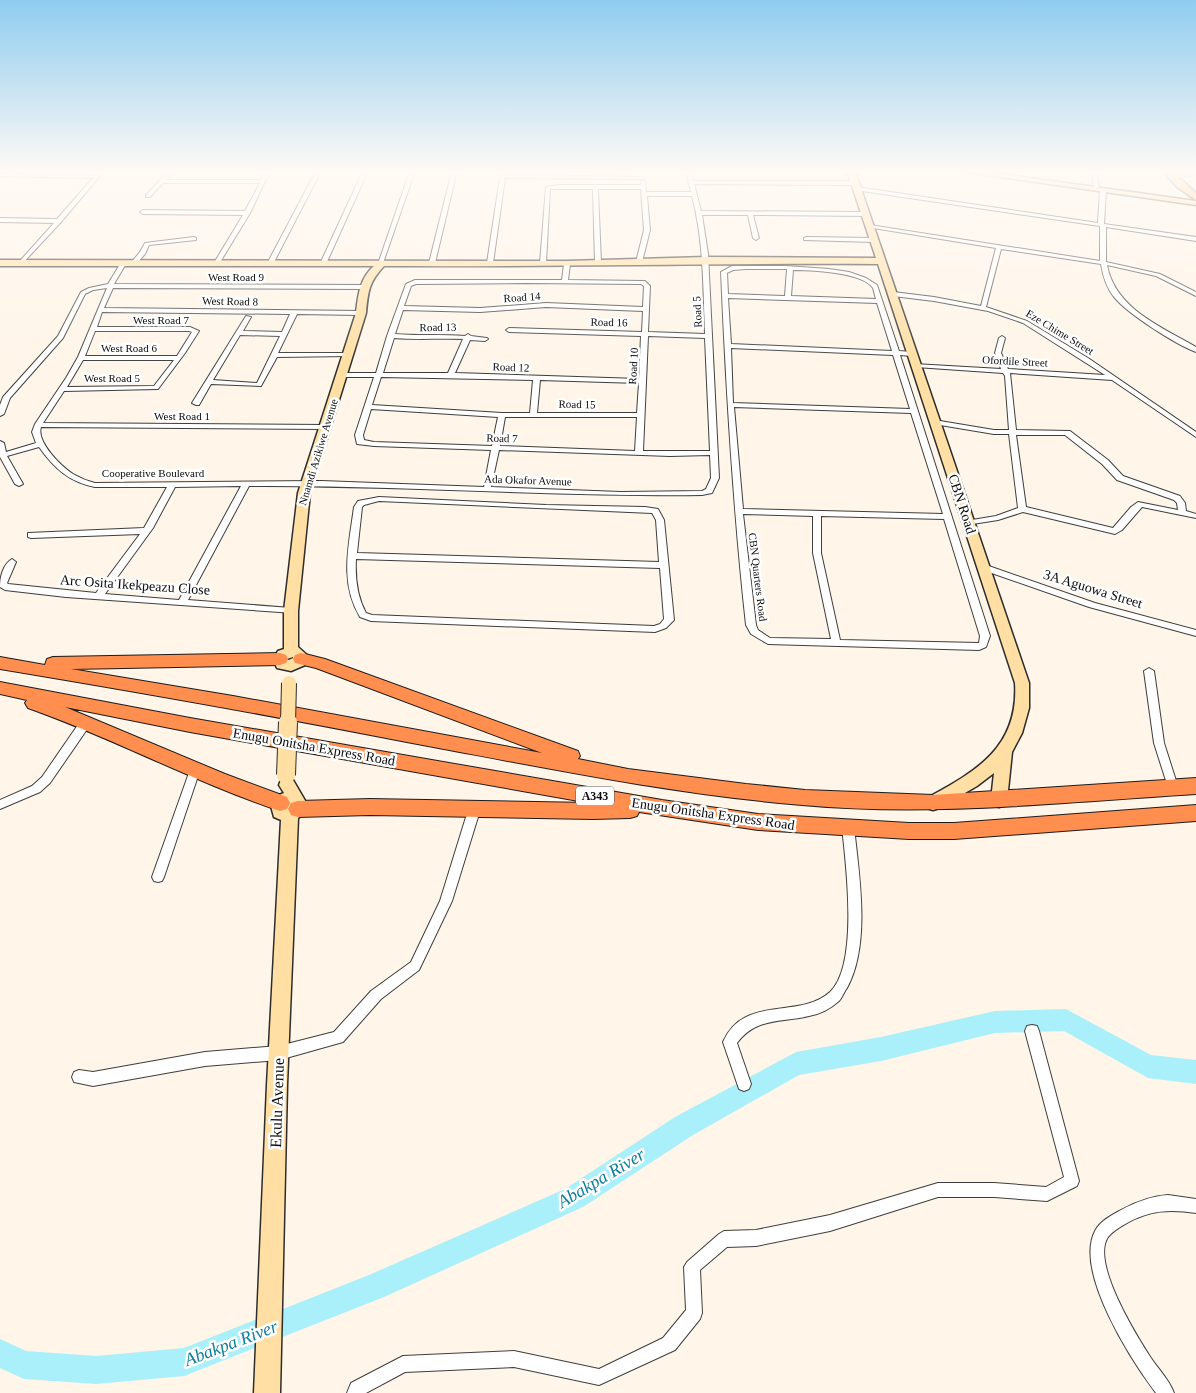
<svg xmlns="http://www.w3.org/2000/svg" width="1196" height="1393" font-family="'Times New Roman',serif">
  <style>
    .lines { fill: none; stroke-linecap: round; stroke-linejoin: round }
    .river { fill: #a9f0fb; fill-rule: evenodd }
    .minor-casing { stroke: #3e3e3e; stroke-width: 2 }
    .secondary-casing { stroke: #2d2d2d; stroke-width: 3 }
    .primary-casing { stroke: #1c1c1c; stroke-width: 3 }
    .trunk-casing { stroke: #1c1c1c; stroke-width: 2 }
    .minor { fill: #fff; fill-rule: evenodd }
    .secondary { fill: #ffdfa3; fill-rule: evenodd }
    .primary { fill: #ffae58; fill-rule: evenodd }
    .trunk { fill: #ff8e4f; fill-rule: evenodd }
    .secondary-bridge-far1-casing { stroke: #2d2d2d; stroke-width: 16; stroke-linecap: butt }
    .secondary-bridge-casing { stroke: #2d2d2d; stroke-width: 20; stroke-linecap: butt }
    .secondary-bridge-far1 { stroke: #ffdfa3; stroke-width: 14 }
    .secondary-bridge { stroke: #ffdfa3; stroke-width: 18 }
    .labels { text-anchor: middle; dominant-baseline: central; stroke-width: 5; stroke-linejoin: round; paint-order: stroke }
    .far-street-label { font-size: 11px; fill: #0b0b0b; stroke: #fff }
    .shield { fill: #fff; stroke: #545454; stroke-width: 1 }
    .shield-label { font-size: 12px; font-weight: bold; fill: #0b0b0b }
    .street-label { font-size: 14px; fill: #0b0b0b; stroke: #fff }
    .near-street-label { font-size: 16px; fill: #0b0b0b; stroke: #fff }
    .near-water-label { font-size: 18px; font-style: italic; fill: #0c809d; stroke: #fff }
  </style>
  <rect width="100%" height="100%" fill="#fff5e8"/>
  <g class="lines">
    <path class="river" d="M1066,1009L1151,1055L1196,1060V1084L1148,1078L1064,1031L995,1033L881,1061L799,1075L693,1135L583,1207L384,1297L184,1376L96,1384L24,1379L0,1368V1339L26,1351L96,1356L184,1348L369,1275L565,1189L675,1117L796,1052L881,1037L995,1011Z"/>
    <defs>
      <path id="minor" d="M169,171H174L166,180H261L265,171H270L250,213L219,264L214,263L243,215L143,214L140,212L143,210L245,211L260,183H163L150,197H146V195Z
        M316,171H321L273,264L268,265L267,264Z
        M363,171H368L326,264L321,265L320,264Z
        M410,171H415L383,263L378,264Z
        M452,171H457L435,263L432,265L429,263Z
        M501,171H505V175L642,177L644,178L642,179L505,178L493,263L490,265L487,263Z
        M686,171H691L693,181H855L858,183L855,185L694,184L701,211L866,212L869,214L866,216L753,215L759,238L756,240L753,238L748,215H702L708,254L719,478L712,493L702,495C551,497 400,485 249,486L188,600L291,608L294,609L296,611L294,613L66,597L5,590L0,587C0,577 3,564 12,559L16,562L7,583L8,584L96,593L140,534L31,538L28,537V533L144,528L167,487H95C69,482 54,468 39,447L7,456L23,484L19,486L15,484L0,457V441L4,443L6,452L36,443L32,432L35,424L66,378L78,357L107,288L93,290L85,294L63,338L10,398L4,414L0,416V405L3,397L58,336L81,292L89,288L108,284L122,261L127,262L114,284L364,285L367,287L364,289L113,288L104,308L361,311L364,313L361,315L297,314L278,353H347L349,354V356L277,357L261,386L211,384L199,405H196L192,403L246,316L251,317L243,331L282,332L290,314L102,312L97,327H190L199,331L185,353L158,389L64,391L43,423L326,425L330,427L326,429L41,427C36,442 61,466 73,474C80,478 87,481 95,483L321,481L484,487L491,450L374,446L357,444L355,435L374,377H341L338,375L341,373H376L387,336L406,284L415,280H562L564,264L567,262L570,264L568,280L645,281L650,286L648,332L705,334C703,287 704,241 692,196H647L650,230L642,262L639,264L636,262L644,230L641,189H598L601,263L598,265L595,263L593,189H550L546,263L543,265L540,263L546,187L558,185H641V181L643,180L645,181L646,192H691ZM525,283L641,284L644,286L643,307L546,303L480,308L404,306L411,286L416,284ZM546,307L643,311L642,332L509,328L506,330L509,332L641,336L639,379L455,373L470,340L485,341L488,339L487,338L471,336L468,334L465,336C442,334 419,336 395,334L403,310L480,312ZM95,331H189L192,332L177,356H85ZM240,335L280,336L257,383L213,380ZM648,336L705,338L710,451H643ZM394,338C417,340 440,338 463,339L448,373H383ZM83,360H174L154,386L67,387ZM381,377L533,380L530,413H502L372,405ZM540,380L639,383L637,413H537ZM371,409L498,417L492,446L374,442L364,440L363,435ZM505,417H637L635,451L500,446ZM499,450L670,456L710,455L711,478L706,489L702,491L621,492L491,487ZM241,486L179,600L105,594L153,528L175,487Z
        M1092,171H1097L1099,191L1094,190Z
        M1196,173V175L1171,178L1169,177Z
        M0,174L97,176L99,177L61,222L21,265L19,264V262L54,223L0,222V218L57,219L93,178L0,176Z
        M857,187L1098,223L1100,190L1103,188L1106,190L1104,224L1196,237V241L1106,227V262L1160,274L1196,292V296L1156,276L1107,265C1115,309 1162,327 1196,347V352C1175,344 1128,314 1114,297C1106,287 1103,276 1101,264L1001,249L986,307L1027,321L1088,358L1196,432V437L1112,380L1010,373L1016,430L1070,431L1108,460L1123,476L1180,496L1185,503L1186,511L1196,514V518L1142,507L1122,530L1115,534L1023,512L998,520L966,525V521L996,516L1018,508L1009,434H994L934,424L930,422L934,420L994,430H1009L1005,376L1003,373L916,367L913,365L914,364L1001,369L995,353L999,338L1002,336L1005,338L1001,353L1008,369L1105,375L1023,323L988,311L934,301L893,296L890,294L893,292L934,297L981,306L996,248L867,227L870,225L1100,261V226L855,190ZM1016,435H1065L1102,464L1117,480L1174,500L1177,503L1178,510L1138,502L1131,507L1113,528L1026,507Z
        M194,237L196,238V240L149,245L145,254L136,264L131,263L140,252L145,243Z
        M806,237L874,238L877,240L874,242L804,240V238Z
        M786,266L829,269L849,272L866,278L877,285L899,351L912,352L915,354L912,356L900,355L990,636L986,647L979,650L768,644L751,634L746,625C733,507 726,390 721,272L732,266ZM746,269H787L785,296L728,294L727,273L733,270ZM793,270C810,270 863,272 873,288C874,291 875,296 876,299L791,296ZM728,298L877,303L892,351L731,344ZM731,348L893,355L910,409L733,403ZM734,407L911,413L943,514L743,509ZM743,514L813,516V553L831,639L770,638L758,630L756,625ZM821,516L944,519L980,636L979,643L840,640L821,553Z
        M379,497L546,505L645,507L658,509L664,520L674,620L666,628L655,632L371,621L360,617C339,582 349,545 354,507L358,501ZM379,501L652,513L656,520L659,562L357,553L362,507L364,505ZM356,559L660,568L664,619L660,624L654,626L372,615L366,613C357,596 355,578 356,559Z
        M983,564L1095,603L1196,630V636L1089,607L980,569L979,567L980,565Z
        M1149,668L1154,671L1164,743L1178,787L1177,790L1173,791L1169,790L1168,787L1154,743L1144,671Z
        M86,718L90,719L91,722L90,725L50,783L40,792L0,809V800L32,786L42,777L82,719Z
        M195,766L199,767L200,770L164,877L162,881L158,882L154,881L152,877L190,770L191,767Z
        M472,812L476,814L478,817L452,901L419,970L381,999L343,1042L279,1060L205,1066L93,1086L74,1082L72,1077L74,1072L79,1070L93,1072L205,1052L279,1046L334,1032L371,991L411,962L440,901L466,817L468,814Z
        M848,822L852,824L854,827C859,875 871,944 847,988C844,992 842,998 839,1001C830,1009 820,1014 809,1016C780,1023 757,1017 737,1043L751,1084L749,1089L744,1091L739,1089L723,1042C744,994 799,1020 830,992C859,965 846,864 842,827L844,824Z
        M1032,1025L1037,1026L1039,1031L1079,1181L1077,1186L1047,1201L994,1197H938L830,1231L756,1246L727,1247L700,1270L702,1313L700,1319L675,1350L599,1385L514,1367L405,1372L366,1393H347L351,1383L403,1356L514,1351L599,1369L663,1338L686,1310L684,1267L687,1262L719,1234L724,1231L756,1230L830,1215L938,1183H994L1046,1187L1064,1177L1025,1031L1027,1026Z
        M1168,1195L1196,1199V1213C1170,1209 1150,1210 1127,1223C1120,1227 1113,1231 1108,1237C1091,1262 1135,1333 1149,1355C1157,1368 1169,1379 1174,1393H1156C1131,1360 1074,1271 1095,1231C1100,1221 1112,1215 1121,1210C1136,1202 1151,1196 1168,1195Z"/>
      <path id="secondary" d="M847,171H855L1029,683V708L1022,733L1012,752L1007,800L1005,805L999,807L993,805L991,800L994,773L977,786L939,808L933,810L927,808L925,803L927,798C977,771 1019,747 1015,683L878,264C713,263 549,267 384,266C369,282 368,291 366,313L310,493L298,611V647L308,656L305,665L291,671L277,668L273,659L278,651L284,649V611L298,493L356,313C358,295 360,278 374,266H0V260L567,261L706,257L876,258ZM293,658L289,660L287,659L293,657Z
        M958,171H980L1196,201V205Z
        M287,779L293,780L307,804L304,814L298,818L287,1085L280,1393H254L267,1085L281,820L274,817L271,806L277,796L284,793L279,785L281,780Z"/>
      <path id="primary" d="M1163,171H1172L1196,193V200L1177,187Z"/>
      <path id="trunk" d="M280,653L286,655L288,659L286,663L280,665L71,669L233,696L542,753L316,668L295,663L293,659L295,655L301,653L325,659L578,751L580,756L578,759L628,769L746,784L805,790L933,795L1196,778V794C1065,802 933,817 802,805C671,794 542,767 412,743C275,716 138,692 0,669V657L45,665L47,659L53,657Z
        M0,682L190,718L662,800L758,814L909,823H954L1196,805V821L954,839H909L758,830L639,812L637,816L630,818L593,819L370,815L298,817L291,815L288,809L291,803L298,801L370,799L590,803L190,732L65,707L225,774L287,797L290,803L287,809L280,811C194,782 113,738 28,708L25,703L27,700L0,694Z"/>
    </defs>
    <use href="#minor" class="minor-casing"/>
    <use href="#secondary" class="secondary-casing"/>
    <use href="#primary" class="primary-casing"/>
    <use href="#trunk" class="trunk-casing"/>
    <use href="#minor" class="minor"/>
    <use href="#secondary" class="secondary"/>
    <use href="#primary" class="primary"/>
    <use href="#trunk" class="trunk"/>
    <defs>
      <path id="secondary-bridge-far1" d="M288,723L289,683"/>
      <path id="secondary-bridge" d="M286,775L288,722"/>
    </defs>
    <use href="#secondary-bridge-far1" class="secondary-bridge-far1-casing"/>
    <use href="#secondary-bridge" class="secondary-bridge-casing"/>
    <use href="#secondary-bridge-far1" class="secondary-bridge-far1"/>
    <use href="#secondary-bridge" class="secondary-bridge"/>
  </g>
  <linearGradient id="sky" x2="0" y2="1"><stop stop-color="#8fccf0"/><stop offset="0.47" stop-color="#fffaf5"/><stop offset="1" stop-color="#fffaf5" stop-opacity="0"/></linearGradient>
  <rect width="1196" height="366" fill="url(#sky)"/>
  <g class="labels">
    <g class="far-street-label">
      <text x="236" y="277">West Road 9</text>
      <text transform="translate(522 297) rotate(-4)">Road 14</text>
      <text transform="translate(230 301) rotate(1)">West Road 8</text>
      <text transform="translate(697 312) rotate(-93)">Road 5</text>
      <text x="161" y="320">West Road 7</text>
      <text transform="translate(609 322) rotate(1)">Road 16</text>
      <text transform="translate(438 327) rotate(-1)">Road 13</text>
      <text transform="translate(1060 332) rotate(31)">Eze Chime Street</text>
      <text x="129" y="348">West Road 6</text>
      <text transform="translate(1015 361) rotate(3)">Ofordile Street</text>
      <text transform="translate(633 366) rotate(-87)">Road 10</text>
      <text transform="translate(511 367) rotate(2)">Road 12</text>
      <text x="112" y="378">West Road 5</text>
      <text transform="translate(577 404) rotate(1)">Road 15</text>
      <text x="182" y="416">West Road 1</text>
      <text transform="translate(502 438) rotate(2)">Road 7</text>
      <text transform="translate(318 452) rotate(-73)">Nnamdi Azikiwe Avenue</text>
      <text x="153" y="473">Cooperative Boulevard</text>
      <text transform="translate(528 480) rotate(2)">Ada Okafor Avenue</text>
      <text transform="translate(758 577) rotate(83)">CBN Quarters Road</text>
    </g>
    <rect class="shield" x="576" y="786.5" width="38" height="19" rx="4"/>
    <g class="shield-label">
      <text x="595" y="796">A343</text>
    </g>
    <g class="street-label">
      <text transform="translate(962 504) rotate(72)">CBN Road</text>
      <text transform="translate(135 585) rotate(4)">Arc Osita Ikekpeazu Close</text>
      <text transform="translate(1093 589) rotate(17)">3A Aguowa Street</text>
      <text transform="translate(314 747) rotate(10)">Enugu Onitsha Express Road</text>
      <text transform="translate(713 814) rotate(8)">Enugu Onitsha Express Road</text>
    </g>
    <g class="near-street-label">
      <text transform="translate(277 1103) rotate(-88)">Ekulu Avenue</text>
    </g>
    <g class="near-water-label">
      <text transform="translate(601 1178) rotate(-31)">Abakpa River</text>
      <text transform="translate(231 1343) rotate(-21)">Abakpa River</text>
    </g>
  </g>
</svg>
